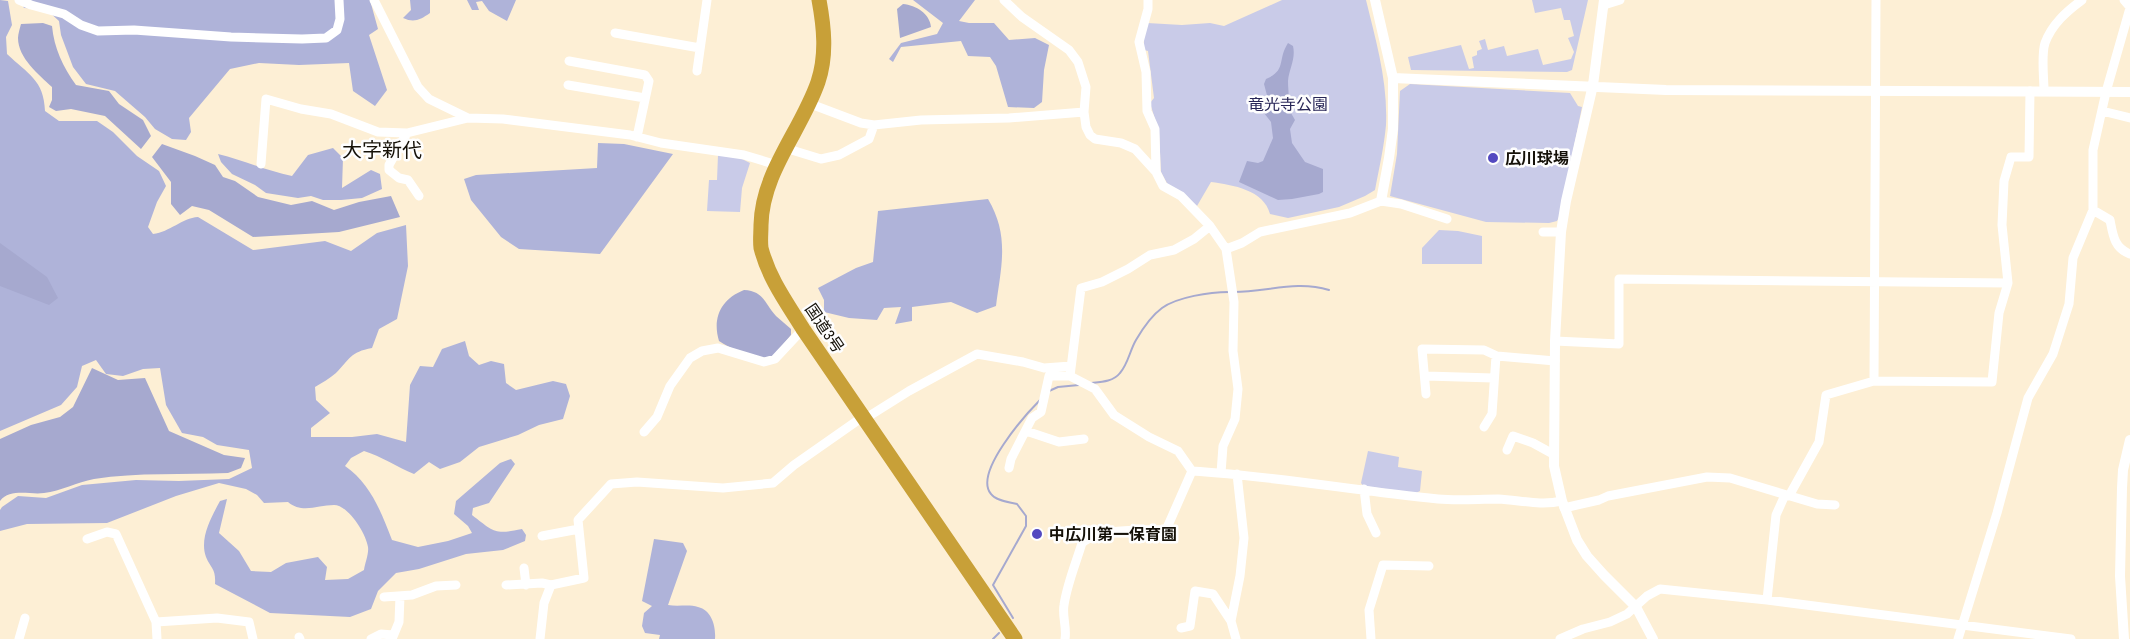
<svg xmlns="http://www.w3.org/2000/svg" width="2130" height="639" font-family="'Archivo Narrow','Noto Sans JP',sans-serif">
  <style>
    .green { fill: #c9cbe8 }
    .forest { fill: #afb3d9 }
    .water { fill: #a6a9cf }
    .lines { fill: none; stroke-linecap: round; stroke-linejoin: round }
    .stream { stroke: #a6a9cf; stroke-width: 2 }
    .minor { stroke: #fff; stroke-width: 9 }
    .tertiary { stroke: #fff; stroke-width: 10 }
    .trunk { stroke: #c8a038; stroke-width: 15 }
    .poi-dot { fill: #5349c0; stroke: #fefefe; stroke-width: 2 }
    .labels { text-anchor: middle; dominant-baseline: central; stroke-width: 5; stroke-linejoin: round; paint-order: stroke }
    .park-label { font-size: 16px; fill: #282657; stroke: #fefefe }
    .poi-label { font-size: 16px; font-weight: bold; fill: #151108; stroke: #fefefe; text-anchor: start }
    .street-label { font-size: 16px; fill: #151108; stroke: #fefefe }
    .quarter-label { font-size: 20px; fill: #151108; stroke: #fefefe }
  </style>
  <rect width="100%" height="100%" fill="#fdefd5"/>
  <path class="green" d="M1282,0H1366C1376,41 1388,82 1386,125C1384,147 1379,169 1375,190L1365,196L1339,207L1288,218L1270,214C1264,190 1233,185 1211,182L1197,206L1178,190L1168,185L1161,172L1159,132L1150,103L1154,98L1148,51L1144,50V33L1147,23L1182,25L1210,23L1224,26Z
    M1532,0H1588L1572,70L1567,72L1411,70L1408,57L1461,45L1469,69L1474,68L1472,57L1477,55V51L1482,49L1479,41L1485,39L1488,50L1504,46L1507,56L1538,49L1543,65L1571,59L1574,52L1568,38L1574,36L1570,20H1564L1561,8L1535,13Z
    M1410,84L1570,93L1578,106L1582,107L1560,215L1557,221L1549,223L1486,222L1390,196L1397,154L1400,91Z
    M718,155L740,158L750,163L742,188L740,212L707,211L709,180H717Z
    M1439,230L1458,231L1482,236V264H1422V248Z
    M1368,451L1399,457L1398,467L1422,471L1420,491L1416,493L1363,486L1361,483Z"/>
  <path class="forest" d="M0,0L8,1L12,25L6,37L7,54C28,74 44,80 45,111L59,121H97L113,132L137,156L159,171L166,186L157,202L148,227L153,234C170,232 182,218 198,217L253,250L325,241L351,251L377,233L406,225L408,266L397,319L379,329L372,348C350,352 350,359 336,373C330,378 322,383 315,387L316,400L330,413L311,428V437H352L377,434L406,442L410,385L420,366L433,367L442,349L465,341L469,356L479,365L491,361L504,364L506,383L516,390L553,381L566,384L570,396L563,419L539,425L518,435L479,447L460,462L440,469L429,462L414,474C397,467 381,456 364,451L351,458L345,466C371,484 381,512 392,540L418,547L448,541L472,533L468,526L454,514L456,501L500,463L511,459L515,464L489,503L473,508L472,515C494,532 494,535 522,529L526,535L525,541L503,550L466,554L419,569L396,573L378,591L371,609L350,617L270,613L215,584C216,568 211,569 206,557C199,538 212,516 220,501L227,499L219,533L239,551L251,571L271,572L286,563L318,557L327,567L325,580L348,579L364,570C365,563 369,554 368,547C366,533 348,505 334,505C318,505 302,514 288,502L264,503L257,495L246,489L219,483L176,496L107,523L27,524L0,531V510L2,507L18,496L46,498L82,485L136,480L179,481L229,479L252,468L249,450L217,445L203,437L182,433L166,405L160,368L143,369L123,376L106,374L96,360L82,366L77,387L61,405L0,431Z
    M20,0H370L378,29L369,35L387,90L375,106L353,91L349,63L299,65L259,63L230,69L189,118L191,132L186,140L172,139L155,129L145,117L115,91L86,84L73,67L61,35L59,21L46,9L24,8Z
    M410,0H430V13C420,20 414,23 403,18L411,10Z
    M467,0H516L507,21L489,11L482,1L476,2L479,10H472Z
    M913,0H975L959,21L969,23H994L1009,40L1035,38L1049,45L1044,70L1042,102L1034,108L1008,107L996,66L990,57L968,56L961,41L901,47L893,62L889,59L901,43L937,34L943,23Z
    M598,143L624,144L673,154L600,254L519,249L501,237L471,200L464,179L476,175L597,168Z
    M333,148L343,158L342,188L371,170L380,174L382,189L362,198L341,200H323L311,196L298,198L266,193L255,185L232,174L221,162L218,154C243,160 267,171 292,176L308,155Z
    M988,199C1010,236 1001,267 996,306L977,313L951,302L912,307V321L895,324L901,307L884,308L877,320L849,318L824,312V300L818,288L856,268L873,262L878,211Z
    M654,539L683,543L687,551L668,605C678,607 689,604 698,607C712,610 716,627 715,639H659L660,635L645,633L642,626L644,613L652,606L642,601Z"/>
  <path class="water" d="M903,4C916,5 930,14 931,27L900,38L897,9Z
    M43,23L52,26C54,48 63,67 76,85L109,91L119,104L143,120L151,136L141,149L105,116L71,109L56,111L49,107L52,100V87C39,75 18,58 18,38C18,34 20,28 21,24Z
    M1288,43L1293,46C1296,59 1289,69 1288,81C1288,92 1290,95 1287,106L1295,120L1290,129L1292,143L1305,162L1323,169V192L1319,194L1292,199L1278,200L1239,182L1247,161L1258,163L1263,161L1273,138L1271,122L1264,113L1269,103L1264,84L1266,79C1287,70 1277,60 1288,43Z
    M162,144L195,156L215,165L223,177L235,181L258,197L291,205L312,201L334,210L359,202L391,196L400,217L339,232L253,237L209,210L192,206L180,215L171,204V182L152,157Z
    M0,243L47,277L58,298L49,305L0,286Z
    M744,290C764,291 764,303 776,316C781,320 786,325 791,329V335L773,357C757,360 732,350 719,341C712,318 721,299 744,290Z
    M92,368L118,380L145,378L169,431L224,455L245,458L241,468L228,473C184,475 138,472 94,479C77,482 61,491 44,493C30,495 10,488 0,501V439L31,425L60,417L73,407Z"/>
  <g class="lines">
    <path class="stream" d="M1234,292C1267,292 1296,280 1329,290
      M1090,383C1101,382 1113,382 1120,373C1128,364 1130,350 1136,340C1143,328 1151,316 1162,308C1177,297 1210,292 1229,292
      M1049,391L1058,387L1079,385
      M1013,618L993,585L1026,526V516L1017,504C1010,502 996,501 991,494C973,473 1026,414 1041,399
      M993,639L999,633"/>
    <path class="minor" d="M19,0L31,5L64,14L81,25L98,31L134,30L231,37L302,39L326,38L337,30L340,19L339,0
      M374,0L418,87L429,99L468,118L503,119L630,135L661,143L744,155L777,165
      M1004,0L1022,17L1069,50L1078,62L1086,87L1084,112L1086,127L1090,135L1095,139L1121,143L1135,149L1156,172L1163,186L1181,196L1210,226L1226,249L1234,302L1233,351L1238,389L1235,419L1223,446L1221,473
      M1148,0V9L1139,42L1146,72L1147,111L1155,129L1156,172
      M2124,0L2130,7
      M1604,5L1620,0
      M615,33L700,48
      M569,61L645,75L649,81L637,137
      M697,71L707,0
      M568,85L645,98
      M2044,91C2044,78 2041,55 2045,43C2052,24 2067,11 2082,0
      M808,103L861,123L874,125L921,120L1009,118L1084,112
      M2102,111L2130,118
      M407,133L389,165V170L399,178L408,180L419,196
      M785,148L821,159L839,155L869,139L874,125
      M261,164L266,99L301,109L331,114L378,132L407,133L468,118
      M2093,210L2110,220C2113,235 2114,248 2130,254
      M1543,232H1561
      M1226,249L1242,243L1260,232L1350,213L1381,201L1401,204L1447,219
      M1555,341L1619,344V279L2008,283
      M1070,376L1081,288L1102,282L1128,269L1150,255L1174,250L1194,239L1210,226
      M1426,376L1493,378
      M1874,381L1876,0
      M1426,394L1422,349L1484,350L1497,356L1555,361
      M866,418L909,391L977,354L1023,362L1044,368L1071,366
      M1484,427L1492,414L1496,356
      M1026,431L1059,442L1084,439
      M644,432L657,417L670,386L690,358L702,351L718,348L764,362L775,359L803,329
      M1507,450L1513,436L1533,443L1553,454
      M1009,468L1011,459L1032,418L1041,412L1049,376H1070L1095,389L1114,415L1149,437L1178,451L1192,471C1275,476 1356,491 1438,499C1459,501 1478,499 1498,499C1520,500 1540,506 1562,501
      M1364,489L1367,514L1376,533
      M1789,496L1819,442L1826,395L1874,381L1992,382L1999,313L2008,283L2002,225L2004,181L2011,157H2029L2030,91
      M1564,508L1599,500L1608,496L1707,477L1730,478L1817,504L1835,505
      M542,536L579,529
      M87,539L107,532L116,534L156,622L157,639
      M524,568L526,585
      M506,585L542,583L551,585
      M384,597L412,595L436,586L456,585
      M1767,600L1776,515L1785,495
      M156,622L217,618L249,622L253,639
      M1181,628L1190,626L1195,591L1213,594L1231,621
      M299,637L300,639
      M19,639L25,618
      M371,639L381,634L393,635
      M392,639L399,622L400,596
      M540,639L544,603L551,585L584,578L578,520L611,484L637,482L723,488L773,483L794,465L864,416
      M1065,639C1067,627 1062,617 1064,605C1067,584 1076,563 1082,543C1100,528 1144,530 1166,530L1192,471
      M1236,639L1231,621L1240,576L1244,538L1237,474
      M1371,639L1369,610L1383,565L1429,566
      M1560,639L1583,629L1610,622L1627,614L1647,596L1660,589L1767,600L2071,639
      M1958,639L1997,513L2028,398L2053,354L2069,304L2073,258L2093,210V150L2106,92L2130,8"/>
    <path class="tertiary" d="M1375,0L1393,78V129L1389,158L1381,201
      M1604,0L1593,85L1566,201L1561,232L1555,341L1554,466L1562,501L1577,540L1587,556L1604,575L1636,607L1653,639
      M1393,78L1666,90L2130,92
      M2124,639L2120,576L2122,488L2123,470L2130,440"/>
    <path class="trunk" d="M819,0C824,27 827,55 818,82C801,131 762,172 761,225C761,233 760,241 761,248C769,279 787,303 803,329L1015,639"/>
  </g>
  <g class="poi-dot">
    <circle cx="1493" cy="158" r="6"/>
    <circle cx="1037" cy="534" r="6"/>
  </g>
  <g class="labels">
    <g class="park-label">
      <text x="1288" y="104">竜光寺公園</text>
    </g>
    <g class="poi-label">
      <text x="1505" y="158">広川球場</text>
      <text x="1049" y="534">中広川第一保育園</text>
    </g>
    <g class="street-label">
      <text transform="translate(825 328) rotate(56)">国道3号</text>
    </g>
    <g class="quarter-label">
      <text x="382" y="149">大字新代</text>
    </g>
  </g>
</svg>
